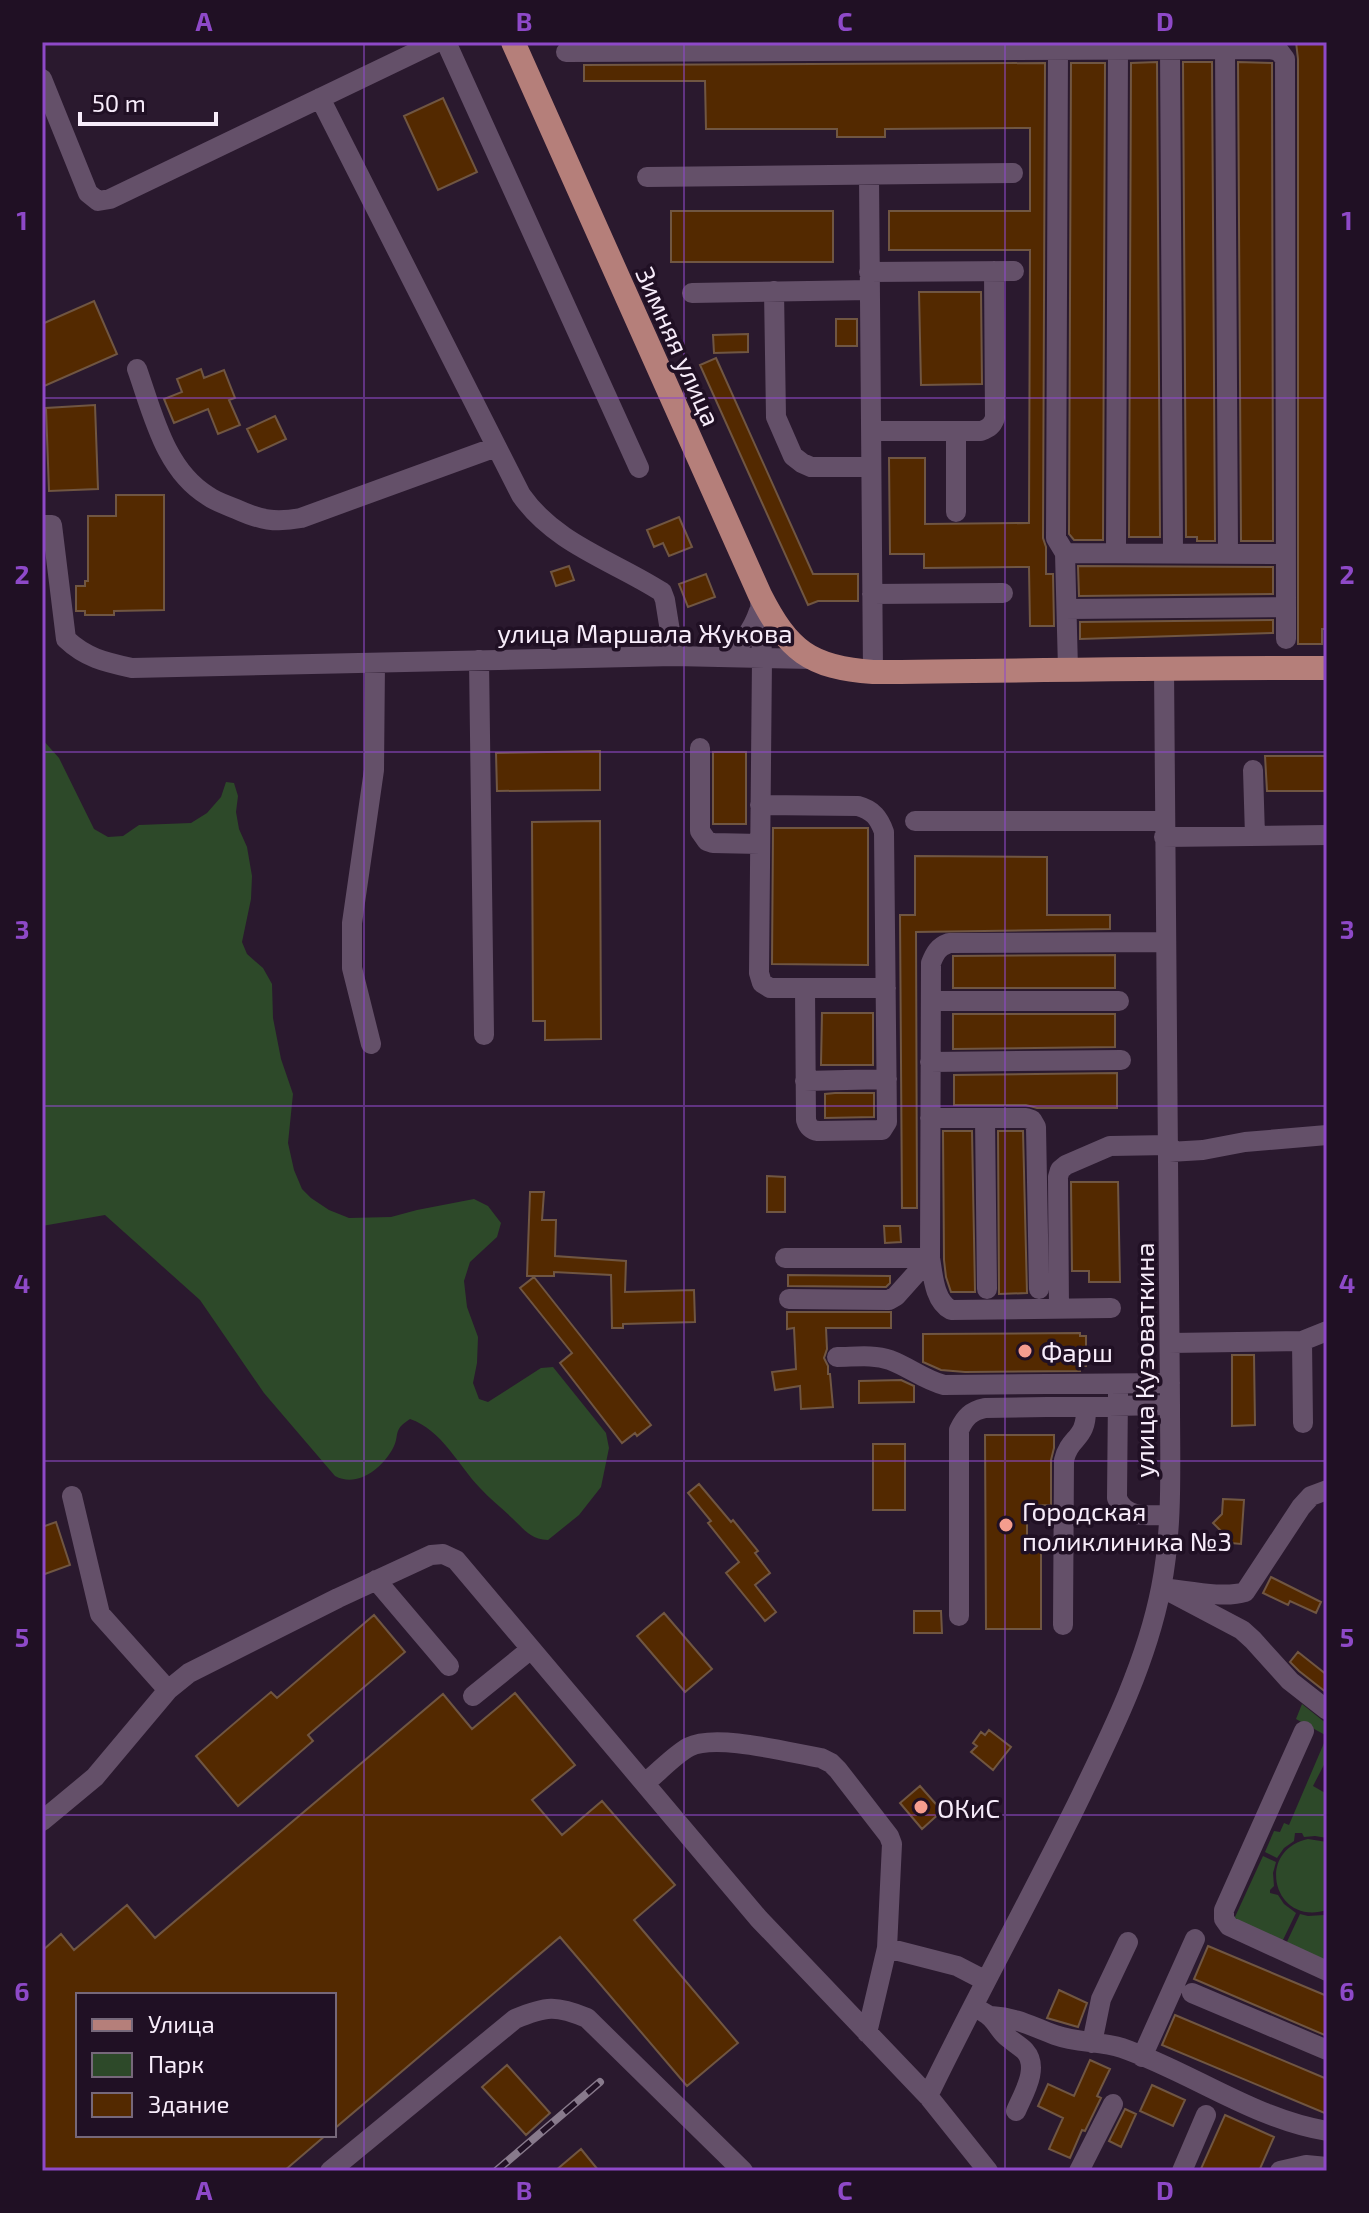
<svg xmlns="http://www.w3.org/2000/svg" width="1369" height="2213" font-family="'Exo 2',sans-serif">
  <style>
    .green { fill: #2d4929 }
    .building { fill: #532900; stroke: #705642; stroke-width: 2 }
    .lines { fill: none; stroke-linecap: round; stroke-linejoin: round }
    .minor { stroke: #645069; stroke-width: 20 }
    .major { stroke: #b57f7a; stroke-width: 24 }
    .rail-casing { stroke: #887a8c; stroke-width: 8 }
    .rail { stroke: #201024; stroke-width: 5; stroke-dasharray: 15; stroke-linecap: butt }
    .grid { fill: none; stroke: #8e49c8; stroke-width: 2; stroke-opacity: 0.55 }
    .poi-dot { fill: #f59d8e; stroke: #201024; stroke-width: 3 }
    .labels { text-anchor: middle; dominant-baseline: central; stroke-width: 7; stroke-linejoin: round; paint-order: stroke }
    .street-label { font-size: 26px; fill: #f7ecfa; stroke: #201024 }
    .poi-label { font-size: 26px; fill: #f7ecfa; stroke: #201024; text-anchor: start }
    .neatline { fill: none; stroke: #8e49c8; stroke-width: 3 }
    .grid-label { font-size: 26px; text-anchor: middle; font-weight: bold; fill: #8e49c8 }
  </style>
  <rect width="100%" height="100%" fill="#2a192e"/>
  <path class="green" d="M42,739L59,758L94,829L108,837L123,836L139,825L191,823L207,813L221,797L226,782L234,783L238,796L236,812L239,829L247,847L252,876L251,899L242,942L247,954L263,968L272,984L273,1018L281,1059L293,1094L288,1143L294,1170L302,1189L311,1198L329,1210L349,1218L391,1217L417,1210L474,1199L488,1206L501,1223L497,1237L470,1262L464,1281L467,1307L478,1337L477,1363L473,1383L479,1399L488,1402L541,1368L553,1367L606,1433L609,1448L601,1487L579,1515L548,1540C530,1539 525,1530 512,1518C502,1508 490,1499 480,1488C458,1465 442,1430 410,1419C391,1431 401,1435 392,1450C381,1469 357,1488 335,1476L264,1393L200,1300L105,1215L42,1226Z
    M1302,1704L1327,1724V1759L1313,1786L1327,1794V1838L1315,1836L1304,1837L1302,1833H1295L1294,1841L1284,1848L1277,1858L1265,1852L1274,1831L1280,1832L1284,1823L1289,1825L1327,1736L1296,1719Z
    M1308,1839L1327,1842V1910C1274,1927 1254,1851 1308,1839Z
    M1263,1856L1276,1862L1273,1873L1274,1886L1270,1890V1893L1278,1895L1284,1904L1296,1913L1281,1944L1238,1925L1235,1917Z
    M1300,1914L1308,1916L1324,1915L1327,1918V1962L1285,1946Z"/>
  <path class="building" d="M1296,42H1327V629H1322V644H1298V59Z
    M1157,62L1160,537H1129L1131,63Z
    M1183,62H1212L1215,541H1197V537H1186Z
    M1238,62L1272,63L1273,541H1241Z
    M1045,63L1043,538L1046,547V574H1053L1054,626H1030L1029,567L924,568V554H890L889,458H925V524L1029,523L1030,250H889V211H1030V128L885,129V137H837V129H706L705,81H584V65Z
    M1071,63H1105L1103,540H1074L1069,534Z
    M443,98L477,172L438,190L404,116Z
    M671,211H833V262H671Z
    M919,292H981L982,384L921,385Z
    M94,301L117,354L42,387V324Z
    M836,319H857V346H836Z
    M748,334V352L714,353L713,335Z
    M716,358L813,574H858V601H818L808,605L700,365Z
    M201,369L204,378L224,370L235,398L229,400L240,425L218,434L208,409L174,423L164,399L182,392L177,379Z
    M95,405L98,489L49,491L46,408Z
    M275,416L286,439L258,452L247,429Z
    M116,495H164V610L114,611V615H85V611H76V586H85V581H88V516H116Z
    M679,517L692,547L669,556L663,543L654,547L647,530Z
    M569,566L574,580L556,586L551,572Z
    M1078,566L1273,567V594L1079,596Z
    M706,574L715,597L688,607L679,584Z
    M1273,620V633L1080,639V622Z
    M600,751V790L497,791L496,753Z
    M713,752H746V824H713Z
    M1265,756H1327V791H1267Z
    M600,821L601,1039L545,1040V1021H533L532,822Z
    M773,828H868V965L772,964Z
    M915,856L1047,857V915H1110V929L916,932L917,1208H902L900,915H915Z
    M1115,955V988H953V956Z
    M822,1013H873V1065H821Z
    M953,1014H1115V1047L953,1049Z
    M1117,1073V1108H1037L1026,1105H954V1075Z
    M835,1093H874V1117L825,1118V1094Z
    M943,1131H972L975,1292H951L946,1277L944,1260Z
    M998,1131H1023L1027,1293L999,1294Z
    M767,1176L785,1177V1212H767Z
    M1071,1182H1118L1120,1282H1089V1271H1072Z
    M530,1192H544L542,1220H556L555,1256L626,1261L625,1292L694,1290L695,1322L623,1324V1328H612L611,1275L554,1272V1276H527Z
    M884,1226H900L901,1242L885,1243Z
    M788,1275L890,1276V1283L886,1287L788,1286Z
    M534,1277L651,1425L637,1436L635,1433L622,1443L560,1363L572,1353L520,1288Z
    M787,1312H891V1328H826L827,1349L824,1358L828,1366V1374H830L833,1407L801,1409L800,1386L775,1390L772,1372L796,1369L794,1328L787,1329Z
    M1080,1333V1336H1086V1366H1080V1371L965,1372L941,1370L923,1362V1334Z
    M1232,1355H1254L1255,1425L1232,1426Z
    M901,1380L914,1386V1402L859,1403V1381Z
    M985,1435H1054V1448L1051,1460V1505L1027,1506V1544H1041V1629H986Z
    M873,1444H905V1510H873Z
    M699,1484L731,1522L733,1520L758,1551L755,1553L770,1573L755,1585L776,1612L765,1621L726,1573L739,1562L708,1523L711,1521L688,1493Z
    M1223,1499L1244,1500L1241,1544L1220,1542L1221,1531L1213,1523L1222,1514Z
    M56,1522L70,1565L42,1575V1527Z
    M1271,1577L1321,1602L1316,1613L1290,1601L1288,1605L1263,1593Z
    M914,1611H941L942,1633H914Z
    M664,1613L712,1669L685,1692L637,1636Z
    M374,1615L405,1652L308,1735L313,1741L238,1806L196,1756L271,1692L277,1698Z
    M1298,1652L1327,1675V1693L1299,1671L1290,1662Z
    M515,1693L575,1765L532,1800L562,1835L602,1801L675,1885L634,1920L738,2043L687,2086L560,1937L334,2129V1995H78V2135H326L284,2171H42V1951L61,1934L74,1950L127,1905L155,1938L443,1694L472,1729Z
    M989,1730L1011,1747L993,1770L971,1752L977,1746L973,1743L981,1732L985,1735Z
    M920,1786L942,1811L922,1829L900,1803Z
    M1208,1946L1327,1996V2036L1194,1979Z
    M1059,1990L1087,2003L1078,2027L1047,2018Z
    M1175,2015L1327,2079V2114L1162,2045Z
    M1090,2060L1110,2069L1097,2096L1101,2098L1085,2131L1082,2130L1070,2158L1049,2149L1063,2118L1038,2106L1048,2084L1074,2096Z
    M507,2065L550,2113L526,2135L482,2087Z
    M1152,2085L1185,2100L1173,2126L1140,2111Z
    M1125,2109L1136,2114L1121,2147L1109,2141Z
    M1225,2115L1274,2137L1259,2171H1200Z
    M581,2149L599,2171H555Z"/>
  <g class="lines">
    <path class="minor" d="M446,42L639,468
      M1170,48L1173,553
      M1225,48L1228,553
      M1058,49L1056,538L1065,553L1068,669
      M566,52L1270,49L1279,51L1285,59L1286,607L1067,609
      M42,79L88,193L98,201L110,199L437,42
      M320,98L521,495C555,544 614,561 662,592L665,600L674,656
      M869,175L873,672
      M647,177L1013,173
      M869,272L1014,271
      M774,291L776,417L793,456L802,463L811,467H871
      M692,293L870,290
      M137,369C153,414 165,470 208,496C216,502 227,505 236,509C260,520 275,523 301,518L496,447
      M871,431H981C989,428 992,426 995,418L994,271
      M956,512V431
      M42,525H52L66,639C86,658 105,662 132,668L674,656L813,659
      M1065,553L1285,554
      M1116,553L1118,48
      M872,594L1003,593
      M760,595L762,658L759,973L762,983L770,988H886
      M1286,607V639
      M723,657C741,645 752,632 759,611
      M479,660L484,1035
      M700,748V831L707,841L713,843L760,844
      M1253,770L1255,836
      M760,805L858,806C873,810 879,818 884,832L887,1122L882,1130L818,1131C811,1130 808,1127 806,1120L805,988
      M915,821H1164
      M1164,837L1327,835
      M931,1001H1119
      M371,1044L352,968V923L374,770L375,663
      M930,1062L1121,1060
      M805,1081L887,1079
      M930,1118H1026L1032,1120L1036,1127L1039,1289
      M985,1118L987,1289
      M1169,1152L1203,1150L1245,1142L1327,1135
      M785,1258H930C933,1275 934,1301 951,1310L1111,1308
      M789,1299L889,1300L896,1296L930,1258L931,963C935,953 938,947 949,943L1165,942
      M1059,1308L1058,1177L1060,1170L1066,1165L1110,1146L1169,1145
      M1302,1341L1303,1423
      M1170,1343L1302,1341L1327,1331
      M837,1357C854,1357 873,1354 890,1360C909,1367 924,1380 944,1385L1170,1383
      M1118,1394L1117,1498C1125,1519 1149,1515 1168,1515
      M72,1496L100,1614L168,1690
      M376,1580L449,1666
      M1161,1588C1185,1590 1223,1599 1245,1592L1301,1507L1311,1496L1327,1490
      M1172,1593L1242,1630L1253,1640L1290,1681L1327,1710
      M959,1616V1430C965,1417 971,1411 985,1408L1170,1405
      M1063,1625L1064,1460C1070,1435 1087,1441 1086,1407
      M473,1696L531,1649
      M1304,1731L1224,1910V1919L1229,1926L1327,1971
      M645,1783C659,1772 674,1755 689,1747C716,1733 790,1753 821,1758L831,1763L838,1770L889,1836L892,1844L887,1948L867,2033
      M42,1821L95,1777L168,1690L189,1673L338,1598L431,1555L443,1554L456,1560L759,1919L928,2096L988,2171
      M887,1948L957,1966L986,1981
      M1192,1993L1327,2050
      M983,2012C994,2017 997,2027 1005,2035C1011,2041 1019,2045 1025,2051C1040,2068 1023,2094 1016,2111
      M991,2016C1019,2018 1030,2026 1055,2035C1077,2043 1101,2041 1122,2048C1191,2072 1254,2119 1327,2131
      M1092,2043L1101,1999L1128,1942
      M1142,2057L1195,1939
      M928,2096C975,1999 1027,1905 1075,1808C1109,1738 1146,1665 1161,1588C1173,1528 1170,1465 1170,1405L1164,667
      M330,2171L515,2019C546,2006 556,2005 587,2018L743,2171
      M1079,2171L1113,2104
      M1182,2171L1206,2115
      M1280,2171L1306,2165L1327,2167"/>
    <path class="major" d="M513,42L760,595C788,650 810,668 873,672C1025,671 1176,667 1327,668"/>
    <defs>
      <path id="rail" d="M496,2171L600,2082"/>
    </defs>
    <use href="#rail" class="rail-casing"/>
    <use href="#rail" class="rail"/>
  </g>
  <path class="grid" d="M364,42V2171M684,42V2171M1005,42V2171M42,398H1327M42,752H1327M42,1106H1327M42,1461H1327M42,1815H1327"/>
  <g class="poi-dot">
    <circle cx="1025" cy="1351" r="8"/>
    <circle cx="1006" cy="1525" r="8"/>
    <circle cx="921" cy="1807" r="8"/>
  </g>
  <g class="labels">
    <g class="street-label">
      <text transform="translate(679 346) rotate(66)">Зимняя улица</text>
      <text x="645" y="632">улица Маршала Жукова</text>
      <text transform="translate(1143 1360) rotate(-90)">улица Кузоваткина</text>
    </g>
    <g class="poi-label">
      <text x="1041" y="1351">Фарш</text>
      <text x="1022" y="1510">Городская<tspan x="1022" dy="30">поликлиника №3</tspan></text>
      <text x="937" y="1807">ОКиС</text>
    </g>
  </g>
  <rect width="1369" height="2213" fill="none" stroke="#201024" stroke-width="88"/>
  <rect x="76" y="1993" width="260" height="144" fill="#201024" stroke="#76687a" stroke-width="2"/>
  <rect x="92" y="2019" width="40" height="12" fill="#b57f7a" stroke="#76687a" stroke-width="2"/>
  <text x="148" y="2033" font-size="24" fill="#f7ecfa">Улица</text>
  <rect x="92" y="2053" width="40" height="24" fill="#2d4929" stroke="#76687a" stroke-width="2"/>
  <text x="148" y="2073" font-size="24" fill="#f7ecfa">Парк</text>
  <rect x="92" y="2093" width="40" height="24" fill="#532900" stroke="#76687a" stroke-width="2"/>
  <text x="148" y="2113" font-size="24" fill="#f7ecfa">Здание</text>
  <path d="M80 112v12h136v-12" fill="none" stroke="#f7ecfa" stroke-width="4"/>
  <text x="92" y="112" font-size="24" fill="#f7ecfa" stroke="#201024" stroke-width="6" paint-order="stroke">50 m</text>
  <rect x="44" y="44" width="1281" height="2125" class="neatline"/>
  <g class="grid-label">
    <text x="204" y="31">A</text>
    <text x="524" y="31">B</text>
    <text x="845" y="31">C</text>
    <text x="1165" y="31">D</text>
    <text x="22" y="230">1</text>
    <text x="1347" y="230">1</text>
    <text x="22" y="584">2</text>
    <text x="1347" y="584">2</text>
    <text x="22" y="939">3</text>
    <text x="1347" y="939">3</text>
    <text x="22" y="1293">4</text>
    <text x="1347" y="1293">4</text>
    <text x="22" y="1647">5</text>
    <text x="1347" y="1647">5</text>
    <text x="22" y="2001">6</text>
    <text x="1347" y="2001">6</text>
    <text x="204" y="2200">A</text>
    <text x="524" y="2200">B</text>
    <text x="845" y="2200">C</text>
    <text x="1165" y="2200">D</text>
  </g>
</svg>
